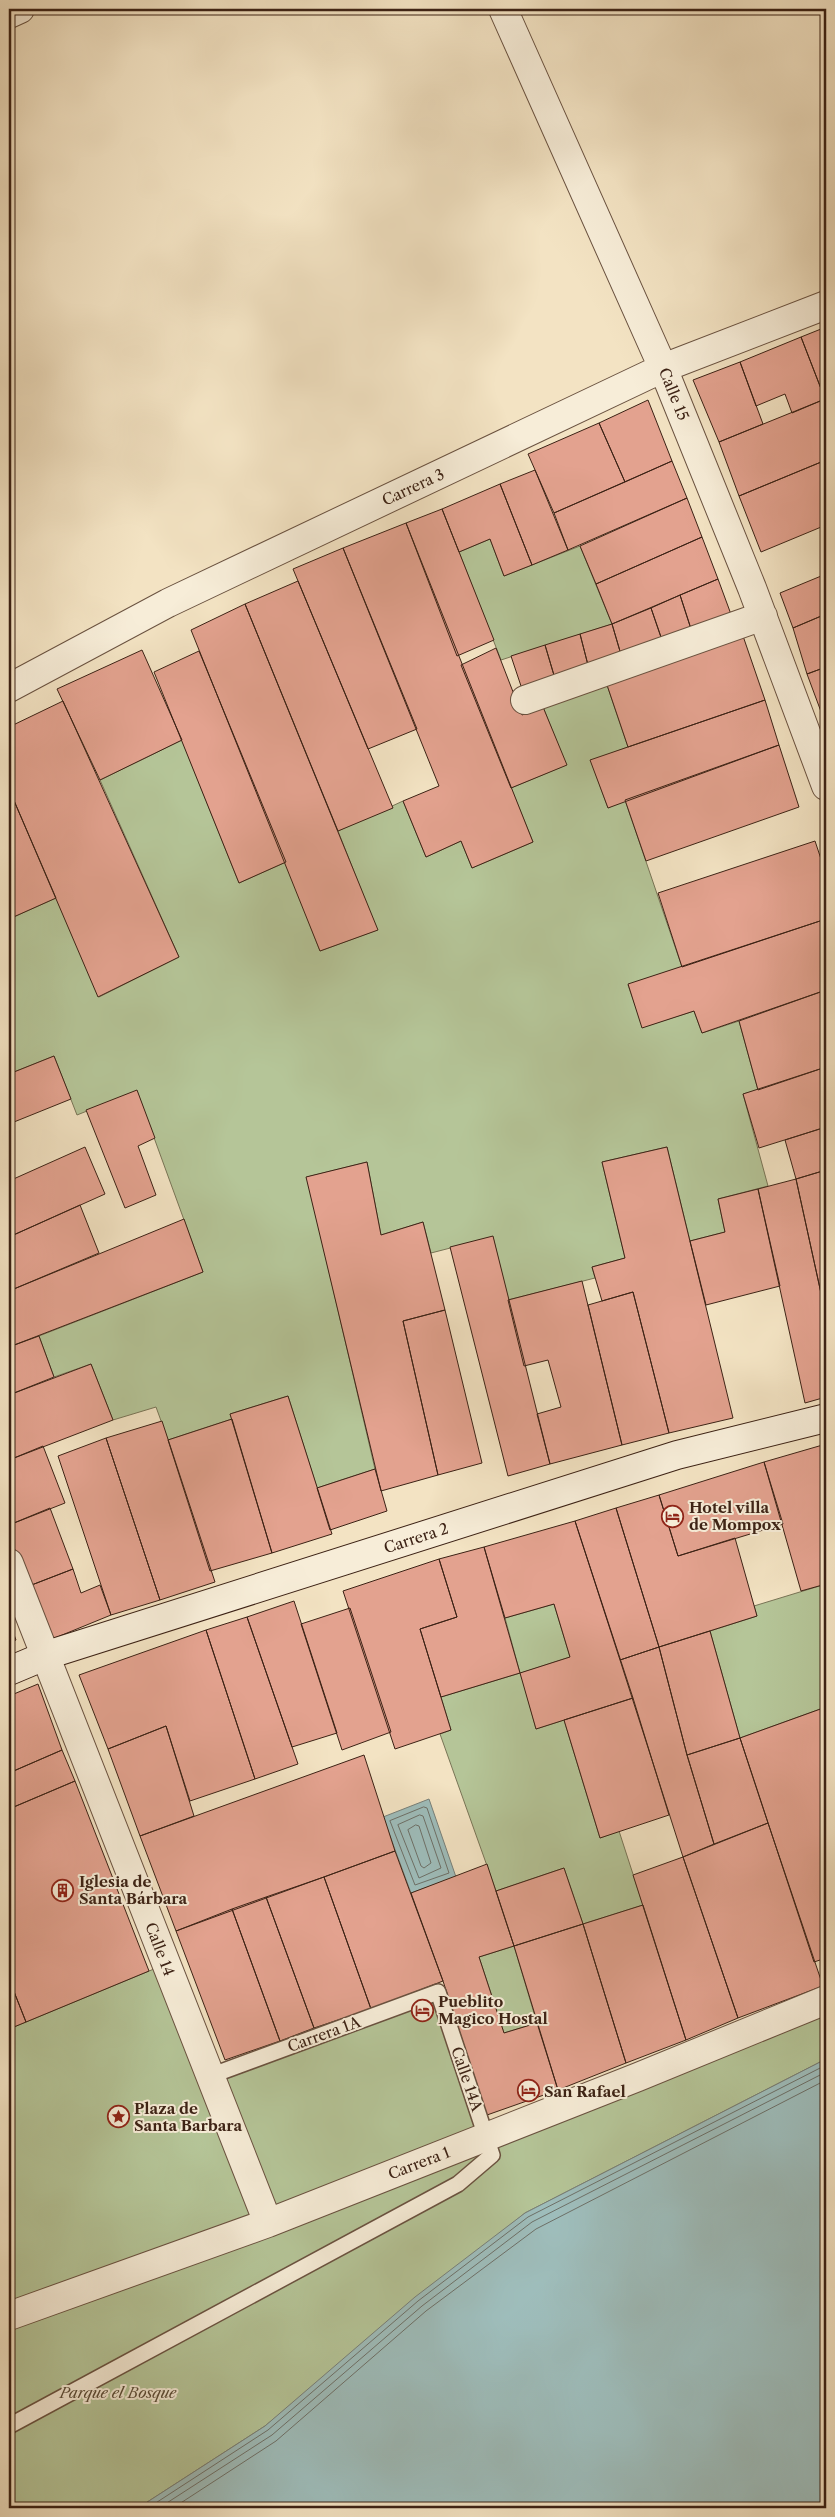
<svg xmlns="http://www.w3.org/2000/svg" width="835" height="2517" font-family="'Libre Caslon Text',serif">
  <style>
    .green { fill: #b5c598; stroke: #787456 }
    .water { fill: #9ebdbb; stroke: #777f79 }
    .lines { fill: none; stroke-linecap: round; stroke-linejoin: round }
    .shore { stroke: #6d7068; stroke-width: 1 }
    .building { fill: #e3a28f; stroke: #3c2215 }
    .service-casing { stroke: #6a5240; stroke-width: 18 }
    .minor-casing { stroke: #6a5240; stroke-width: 30 }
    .secondary-casing { stroke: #3c2215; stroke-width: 30 }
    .service { stroke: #f7edd8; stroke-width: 15 }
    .minor { stroke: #f7edd8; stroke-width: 28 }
    .secondary { stroke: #f7edd8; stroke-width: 28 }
    .labels { text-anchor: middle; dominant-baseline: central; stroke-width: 4; stroke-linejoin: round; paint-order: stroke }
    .street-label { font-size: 15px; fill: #3c2215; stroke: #f7edd8 }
    .poi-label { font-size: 15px; font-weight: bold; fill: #3c2215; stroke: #f7edd8; text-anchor: start }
    .park-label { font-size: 15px; font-style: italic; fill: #5a4b36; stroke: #f7edd8 }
  </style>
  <rect width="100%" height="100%" fill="#f3e3c3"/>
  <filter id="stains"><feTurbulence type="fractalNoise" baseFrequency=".004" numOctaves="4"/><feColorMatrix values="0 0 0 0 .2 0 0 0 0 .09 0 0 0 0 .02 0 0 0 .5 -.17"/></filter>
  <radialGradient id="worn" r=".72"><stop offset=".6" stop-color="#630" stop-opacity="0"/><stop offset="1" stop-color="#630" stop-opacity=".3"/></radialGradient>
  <path class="green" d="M490,539L504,576L580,546L612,624L501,660L459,552Z
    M607,685L628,747L591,761L608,808L625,800L682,967L628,985L643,1027L694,1011L702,1033L739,1021L758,1090L743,1094L768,1186L718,1199L725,1232L690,1241L667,1147L602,1162L625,1258L592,1267L595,1278L508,1300L493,1237L431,1253L423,1222L381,1235L367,1162L307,1177L375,1469L317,1488L288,1396L230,1414L232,1419L168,1440L156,1407L113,1420L91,1364L54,1377L39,1336L203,1272L137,1091L77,1115L54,1056L9,1074V919L56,898L99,997L179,957L100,780L182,740L239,883L286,862L320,951L377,930L338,831L403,801L426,857L461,841L472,868L533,842L511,788L566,765L543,707Z
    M826,1584V1707L740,1738L710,1631L757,1616L754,1606Z
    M554,1604L570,1657L521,1673L536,1729L564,1720L600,1838L619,1831L643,1905L583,1924L564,1868L496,1891L440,1734L451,1730L441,1697L520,1673L505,1618Z
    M514,1946L537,2023L504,2033L479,1957Z
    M166,1964L211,2076L438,1992L487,2136L826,2000V2059L525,2213L265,2426L138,2508H9V2175L12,2173L9,2158V2029Z"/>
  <path class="water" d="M429,1799L456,1877L411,1893L383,1817Z
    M826,2059V2508H138L265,2426L415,2297L525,2213Z"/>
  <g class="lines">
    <path class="shore" d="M424,1807L427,1808L449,1873L415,1885L390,1821Z
      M420,1815L423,1816L441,1868L419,1878L398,1825Z
      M416,1825L419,1826L431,1863L424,1868L421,1866L408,1830Z
      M148,2508L268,2430L418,2301L528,2217L826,2065
      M159,2508L272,2435L422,2306L532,2222L826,2072
      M173,2508L276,2441L426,2311L536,2229L826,2080"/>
  </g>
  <path class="building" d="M826,327V399H825L801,337Z
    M801,337L825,399L792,413L785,394L756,406L740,362Z
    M740,362L763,424L719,442L693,380Z
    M825,399L826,460L739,496L719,442Z
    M648,400L672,461L625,482L599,423Z
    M599,423L625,482L554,513L528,454Z
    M826,460V525L761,552L739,496Z
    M672,461L687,498L568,550L554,513Z
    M535,470L568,550L532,565L500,484Z
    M500,484L532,565L504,576L490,539L459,552L442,509Z
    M687,498L702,537L596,584L580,546Z
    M442,509L494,640L457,656L406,523Z
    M406,523L533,842L472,868L461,841L426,857L403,801L439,786L343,548Z
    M702,537L718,579L612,624L596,584Z
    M343,548L417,729L368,749L293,569Z
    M826,574V614L793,628L780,593Z
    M718,579L732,617L692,632L680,595Z
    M298,581L393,808L338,831L245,604Z
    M680,595L692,632L663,643L651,608Z
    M245,604L378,930L320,951L191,630Z
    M651,608L663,643L622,658L612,624Z
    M826,614V667L807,674L793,628Z
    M612,624L622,658L589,669L580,634Z
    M580,634L589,669L556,682L545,645Z
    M743,636L765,700L628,747L607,685Z
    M545,645L556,682L523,692L511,656Z
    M496,648L522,715L543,707L567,765L511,788L461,665Z
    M142,650L182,740L100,780L57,689Z
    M199,651L286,862L239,883L154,672Z
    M826,667V716L823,717L807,674Z
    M765,700L779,745L608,808L590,760Z
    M63,701L179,957L98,997L9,789V727Z
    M779,745L799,807L646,861L625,800Z
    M9,789L56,898L9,919Z
    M815,841L826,874V919L682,967L658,893Z
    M826,919V990L702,1033L694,1011L642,1028L628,984Z
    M826,990V1067L758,1090L739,1021Z
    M54,1056L71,1099L9,1124V1074Z
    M826,1067V1127L759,1148L743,1094Z
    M137,1090L155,1138L138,1146L156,1195L125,1208L86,1110Z
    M826,1127V1170L796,1179L785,1140Z
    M85,1147L105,1194L9,1237V1181Z
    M667,1147L733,1418L669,1433L633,1292L602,1301L592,1267L625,1258L602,1162Z
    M367,1162L381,1235L423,1222L445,1310L403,1321L438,1475L381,1491L306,1177Z
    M826,1170V1316L796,1179Z
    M796,1179L826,1316V1397L805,1403L758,1189Z
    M758,1189L780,1286L706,1305L690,1241L725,1232L718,1199Z
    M80,1205L99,1253L9,1291V1237Z
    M184,1219L203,1272L9,1347V1291Z
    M493,1236L550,1464L508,1476L450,1247Z
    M582,1281L622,1445L550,1464L537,1414L561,1407L548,1360L524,1366L508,1300Z
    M633,1292L669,1433L622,1445L588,1305Z
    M445,1310L482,1463L438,1475L403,1321Z
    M39,1336L54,1377L9,1395V1347Z
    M91,1364L113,1420L9,1460V1395Z
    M288,1396L332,1534L272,1553L230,1414Z
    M232,1419L272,1553L210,1571L168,1440Z
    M162,1421L215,1582L160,1600L106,1438Z
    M106,1438L160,1600L111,1615L58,1456Z
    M826,1444V1584L801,1591L764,1462Z
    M43,1446L65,1503L9,1525V1460Z
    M764,1462L783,1524L678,1556L659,1495Z
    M375,1469L387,1511L330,1530L317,1488Z
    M659,1495L678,1556L735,1538L757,1616L659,1647L616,1508Z
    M50,1508L73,1569L29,1586L9,1535V1525Z
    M616,1508L659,1647L620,1660L575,1521Z
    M575,1521L633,1698L536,1729L520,1673L570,1657L554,1604L505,1618L484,1547Z
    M484,1547L520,1673L441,1697L420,1629L457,1617L439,1559Z
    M439,1559L457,1617L420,1629L451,1730L395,1749L343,1591Z
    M73,1569L81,1593L100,1585L111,1615L50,1640L29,1586Z
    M294,1601L337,1733L292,1747L247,1617Z
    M350,1608L391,1732L342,1750L301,1624Z
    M247,1617L298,1764L255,1779L206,1630Z
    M9,1621L16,1640L9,1643Z
    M206,1630L255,1779L190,1801L166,1726L108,1749L79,1675Z
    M710,1631L740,1738L687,1755L659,1647Z
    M659,1647L687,1755L714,1844L683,1857L620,1660Z
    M38,1684L62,1750L9,1773V1696Z
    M633,1698L669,1815L600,1838L564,1720Z
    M826,1707V1958L814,1962L740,1738Z
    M166,1726L194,1816L140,1836L108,1749Z
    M740,1738L768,1823L714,1844L687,1755Z
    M62,1750L75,1781L9,1809V1773Z
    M364,1755L395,1851L176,1931L140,1836Z
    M75,1781L149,1971L26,2022L9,1979V1809Z
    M768,1823L823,1986L738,2018L683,1857Z
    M395,1851L443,1981L371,2009L324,1877Z
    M683,1857L738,2018L686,2040L633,1875Z
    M487,1864L514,1946L479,1957L504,2033L537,2023L558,2090L487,2115L443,1981L411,1893Z
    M564,1868L583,1924L514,1946L496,1891Z
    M324,1877L371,2009L314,2028L266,1897Z
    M266,1897L314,2028L280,2041L232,1909Z
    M643,1905L686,2040L626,2063L583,1924Z
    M232,1909L280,2041L225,2060L176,1931Z
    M583,1924L626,2063L558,2090L514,1946Z
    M9,1979L26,2022L9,2029Z"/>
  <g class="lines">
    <defs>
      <path id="service" d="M9,2426L458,2184L492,2155L438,1992L210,2076"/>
      <path id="minor" d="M503,9L663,368L752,588L826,786
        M9,14L20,9
        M9,688L168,603L663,368L826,305
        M525,700L763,616
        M9,1563L268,2223
        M9,2316L268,2223L638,2077L826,2000"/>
      <path id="secondary" d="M9,1671L47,1655L677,1455L826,1418"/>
    </defs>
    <use href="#service" class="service-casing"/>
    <use href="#minor" class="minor-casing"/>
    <use href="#secondary" class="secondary-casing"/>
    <use href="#service" class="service"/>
    <use href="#minor" class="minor"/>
    <use href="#secondary" class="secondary"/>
  </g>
  <defs>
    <symbol id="hotel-ring" viewBox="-11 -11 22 22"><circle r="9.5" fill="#f7edd8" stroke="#8f2418" stroke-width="1.5"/><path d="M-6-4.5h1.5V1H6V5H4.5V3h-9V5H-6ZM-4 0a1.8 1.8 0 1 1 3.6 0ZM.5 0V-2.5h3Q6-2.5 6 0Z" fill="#8f2418"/></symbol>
    <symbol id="building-ring" viewBox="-11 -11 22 22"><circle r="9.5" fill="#f7edd8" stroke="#8f2418" stroke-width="1.5"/><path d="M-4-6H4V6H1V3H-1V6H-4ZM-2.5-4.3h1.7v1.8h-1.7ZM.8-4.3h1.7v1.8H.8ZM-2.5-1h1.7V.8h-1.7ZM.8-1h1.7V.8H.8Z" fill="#8f2418"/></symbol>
    <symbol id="sight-ring" viewBox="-11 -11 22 22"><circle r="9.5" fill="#f7edd8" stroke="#8f2418" stroke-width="1.5"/><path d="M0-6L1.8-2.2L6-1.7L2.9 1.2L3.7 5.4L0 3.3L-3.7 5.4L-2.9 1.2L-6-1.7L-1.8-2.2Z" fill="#8f2418"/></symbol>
  </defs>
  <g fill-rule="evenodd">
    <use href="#hotel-ring" x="660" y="1504" width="25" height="25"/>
    <use href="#building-ring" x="50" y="1878" width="25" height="25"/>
    <use href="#hotel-ring" x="410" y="1998" width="25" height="25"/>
    <use href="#hotel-ring" x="516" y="2078" width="25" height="25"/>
    <use href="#sight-ring" x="106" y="2104" width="25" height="25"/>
  </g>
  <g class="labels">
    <g class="street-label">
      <text transform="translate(674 394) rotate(68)">Calle 15</text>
      <text transform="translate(413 487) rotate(-25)">Carrera 3</text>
      <text transform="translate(416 1538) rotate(-18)">Carrera 2</text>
      <text transform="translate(160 1949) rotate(69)">Calle 14</text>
      <text transform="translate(324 2034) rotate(-20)">Carrera 1A</text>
      <text transform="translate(467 2079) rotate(71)">Calle 14A</text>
      <text transform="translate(419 2163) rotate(-21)">Carrera 1</text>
    </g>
    <g class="poi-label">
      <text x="689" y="1507">Hotel villa<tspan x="689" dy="17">de Mompox</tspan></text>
      <text x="79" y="1881">Iglesia de<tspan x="79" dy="17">Santa Bárbara</tspan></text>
      <text x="438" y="2001">Pueblito<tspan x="438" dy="17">Magico Hostal</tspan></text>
      <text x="544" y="2091">San Rafael</text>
      <text x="134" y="2108">Plaza de<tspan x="134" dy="17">Santa Barbara</tspan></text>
    </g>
    <g class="park-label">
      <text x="118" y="2392">Parque el Bosque</text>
    </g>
  </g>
  <rect width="835" height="2517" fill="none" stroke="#f3e3c3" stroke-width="30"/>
  <rect x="10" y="10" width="815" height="2497" fill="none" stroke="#3c2215" stroke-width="2.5"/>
  <rect x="15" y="15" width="805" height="2487" fill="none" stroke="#3c2215"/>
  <rect width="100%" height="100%" filter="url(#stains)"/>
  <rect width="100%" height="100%" fill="url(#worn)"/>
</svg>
